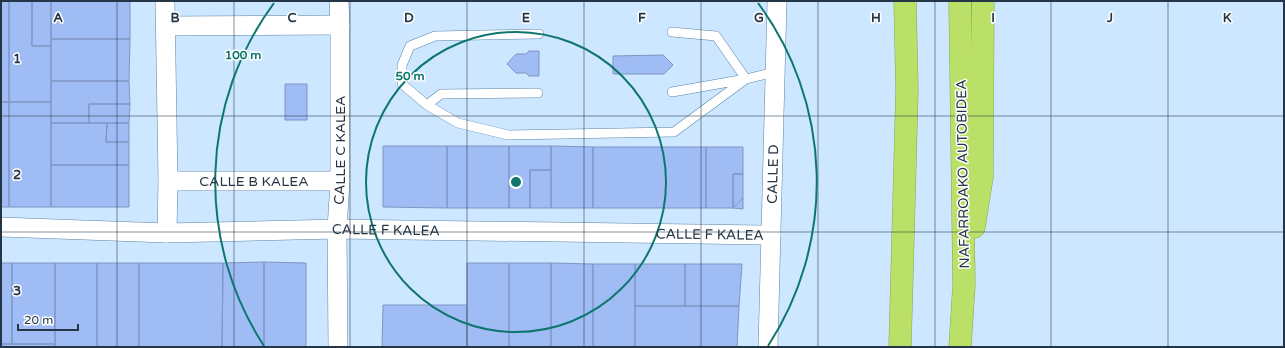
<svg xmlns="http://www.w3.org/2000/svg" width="1285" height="348" font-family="'Varela Round',sans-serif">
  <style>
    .building { fill: #a0bcf4; stroke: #7f95c2 }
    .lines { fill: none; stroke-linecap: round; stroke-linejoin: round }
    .service-casing { stroke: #5a85a8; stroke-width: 10 }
    .minor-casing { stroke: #5a85a8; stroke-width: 20 }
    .motorway-casing { stroke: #86a45c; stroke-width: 23 }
    .service { stroke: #fff; stroke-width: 9 }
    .minor { stroke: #fff; stroke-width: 19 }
    .motorway { stroke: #bbe068; stroke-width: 22 }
    .grid { fill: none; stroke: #243645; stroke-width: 1; stroke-opacity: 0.55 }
    .ring { fill: none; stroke: #0f766e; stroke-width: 2 }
    .labels { text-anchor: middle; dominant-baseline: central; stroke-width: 3; stroke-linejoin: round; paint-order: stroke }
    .street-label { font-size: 14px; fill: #243645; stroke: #fff }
    .grid-label { font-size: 13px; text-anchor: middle; font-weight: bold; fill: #243645; stroke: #fff; stroke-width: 3; stroke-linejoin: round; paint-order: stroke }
    .centre { fill: #0f766e; stroke: #fff; stroke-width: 2 }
    .ring-label { font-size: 12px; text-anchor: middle; font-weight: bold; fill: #0f766e; stroke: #fff; stroke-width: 3; stroke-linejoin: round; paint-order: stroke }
  </style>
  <rect width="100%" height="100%" fill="#cce7ff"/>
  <path class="building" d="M1,1H9V102H1Z
    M9,1H32V46H51V102H9Z
    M32,1H51V46H32Z
    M51,1H130V39H51Z
    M51,39H130L129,81H51Z
    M529,51H539V76H529L526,73H516L507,64L516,54H526Z
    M663,55L673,65L664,74H613V56Z
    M51,81H129L130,104H89V123H51Z
    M285,84H307V120H285Z
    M1,102H9V207H1Z
    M9,102H51V207H9Z
    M89,104H130L129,123H89Z
    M51,123H107L106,142H129V165H51Z
    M107,123H129V142H106Z
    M383,146H447V208L383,207Z
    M447,146H509V208H447Z
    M509,146H551V170H530V208H509Z
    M551,146L593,147V208H551Z
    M593,147H706V208H593Z
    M706,147H743V174H733V208H706Z
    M51,165H129V207H51Z
    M530,170H551V208H530Z
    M733,174H743V198L733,208Z
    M743,198V209L733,208Z
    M264,262L306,263V347H264Z
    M264,262V347H222L223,263Z
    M1,263H12V344H1Z
    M12,263H55V344H12Z
    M55,263H97V347H55Z
    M97,263H139V347H97Z
    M139,263H223L222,347H139Z
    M467,263H509V347H467Z
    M509,263H551V347H509Z
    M551,263L593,264V347H551Z
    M593,264H635V347H593Z
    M635,264H685V306H635Z
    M685,264H742L739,306H685Z
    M383,305H467V347H382Z
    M635,306H739L737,347H635Z
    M1,344H55V347H1Z"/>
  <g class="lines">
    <defs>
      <path id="service" d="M539,34L435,36L410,46L402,65V84L427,105L458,123L508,135L674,132L746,79L775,72
        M672,92L746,79L716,36L672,32
        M427,105L441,94L538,93"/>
      <g id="minor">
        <path d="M165,1L168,181L167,233"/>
        <path d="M166,26L340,25"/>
        <path id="s1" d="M168,181H340"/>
        <path id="s2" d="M1,227L167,233L337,229L771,235"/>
        <path id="s3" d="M338,347L337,229L340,181V25L339,1"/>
        <path id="s4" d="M768,347L777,1"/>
      </g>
      <path id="motorway" d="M974,227L982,177L983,1
        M900,347L907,90L905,1
        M960,347L964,285L960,1"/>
    </defs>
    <use href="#service" class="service-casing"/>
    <use href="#minor" class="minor-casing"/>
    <use href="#motorway" class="motorway-casing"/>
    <use href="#service" class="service"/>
    <use href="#minor" class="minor"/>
    <use href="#motorway" class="motorway"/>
  </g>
  <path class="grid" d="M117,1V347M234,1V347M350,1V347M467,1V347M584,1V347M701,1V347M818,1V347M935,1V347M1051,1V347M1168,1V347M1,116H1284M1,232H1284"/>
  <g class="ring">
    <circle cx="516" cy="182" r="150"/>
    <path d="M264 346A301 301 0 0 1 274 3M758 3A301 301 0 0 1 768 346"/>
  </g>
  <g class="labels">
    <g class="street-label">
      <text stroke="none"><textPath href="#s3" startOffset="197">CALLE C KALEA</textPath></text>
      <text stroke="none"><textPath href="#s4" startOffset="173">CALLE D</textPath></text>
      <text transform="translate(963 174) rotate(-91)">NAFARROAKO AUTOBIDEA</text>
      <text stroke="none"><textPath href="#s1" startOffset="86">CALLE B KALEA</textPath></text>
      <text stroke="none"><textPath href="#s2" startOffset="385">CALLE F KALEA</textPath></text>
      <text stroke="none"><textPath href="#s2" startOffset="709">CALLE F KALEA</textPath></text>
    </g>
  </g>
  <g class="grid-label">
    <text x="58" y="22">A</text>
    <text x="175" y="22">B</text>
    <text x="292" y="22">C</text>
    <text x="409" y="22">D</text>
    <text x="526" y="22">E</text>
    <text x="642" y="22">F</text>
    <text x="759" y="22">G</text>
    <text x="876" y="22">H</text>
    <text x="993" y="22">I</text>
    <text x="1110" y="22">J</text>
    <text x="1227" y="22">K</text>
    <text x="17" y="63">1</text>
    <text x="17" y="179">2</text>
    <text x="17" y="295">3</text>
  </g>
  <circle cx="516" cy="182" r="6" class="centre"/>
  <g class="ring-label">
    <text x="243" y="59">100 m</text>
    <text x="410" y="80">50 m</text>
  </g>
  <rect width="1285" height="348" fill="none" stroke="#243645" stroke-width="4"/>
  <path d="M18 324v6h60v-6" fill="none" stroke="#243645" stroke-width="2"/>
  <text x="24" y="324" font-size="12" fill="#243645" stroke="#ffffff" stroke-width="3" paint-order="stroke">20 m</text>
</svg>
